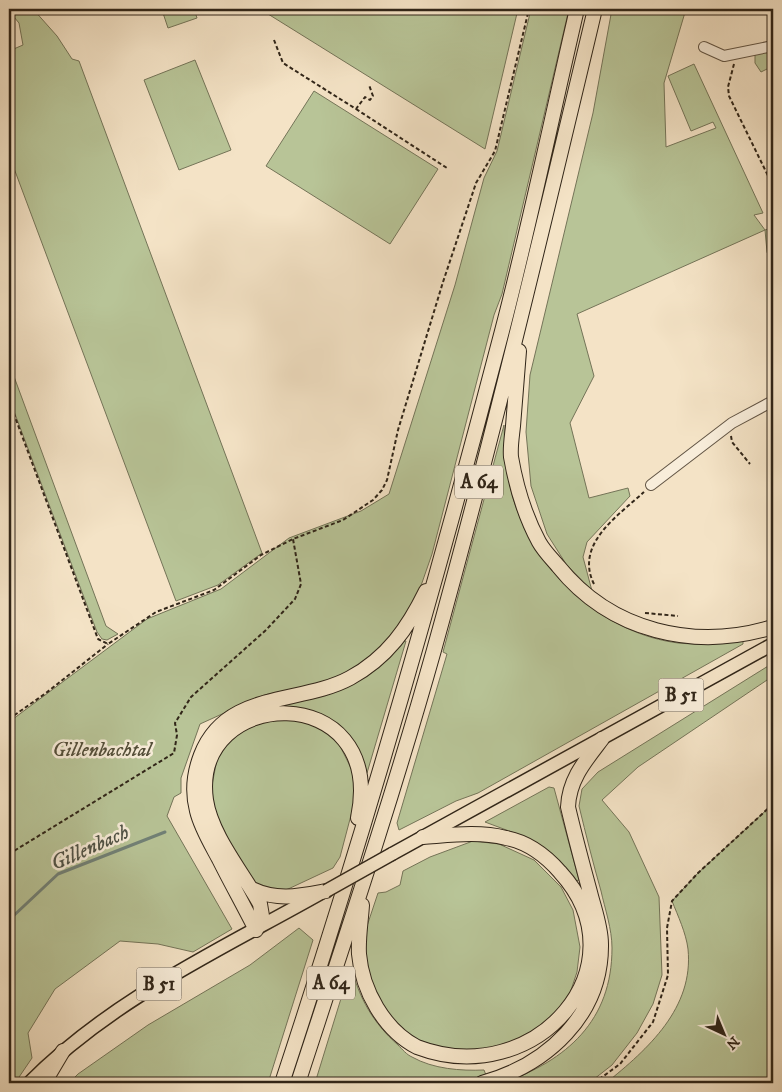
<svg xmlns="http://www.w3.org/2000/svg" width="782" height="1092" font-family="'IM FELL DW Pica',serif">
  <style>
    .green { fill: #b8c497; stroke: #747458 }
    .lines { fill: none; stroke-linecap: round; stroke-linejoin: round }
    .stream { stroke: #718177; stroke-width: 3 }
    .minor-casing { stroke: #615444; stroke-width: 12 }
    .major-casing { stroke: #302518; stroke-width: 15 }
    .highway-casing { stroke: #302518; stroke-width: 16 }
    .path { stroke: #302518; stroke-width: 2; stroke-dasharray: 4 2.5; stroke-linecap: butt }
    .minor { stroke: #f8edda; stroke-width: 10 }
    .major { stroke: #f4e3c6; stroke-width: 12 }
    .highway { stroke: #f4e3c6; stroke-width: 14 }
    .major-bridge-casing { stroke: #302518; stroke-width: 15; stroke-linecap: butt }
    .major-bridge { stroke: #f4e3c6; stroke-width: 12 }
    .labels { text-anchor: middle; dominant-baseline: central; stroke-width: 5; stroke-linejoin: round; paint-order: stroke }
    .shield { fill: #f8edda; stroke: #6c6152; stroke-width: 1 }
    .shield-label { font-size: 19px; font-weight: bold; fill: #302518 }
    .park-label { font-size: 20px; font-style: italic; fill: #524d38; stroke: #f8edda }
    .water-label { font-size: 21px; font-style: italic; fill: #505347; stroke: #f8edda }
  </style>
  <rect width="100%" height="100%" fill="#f4e3c6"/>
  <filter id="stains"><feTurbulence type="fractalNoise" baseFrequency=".004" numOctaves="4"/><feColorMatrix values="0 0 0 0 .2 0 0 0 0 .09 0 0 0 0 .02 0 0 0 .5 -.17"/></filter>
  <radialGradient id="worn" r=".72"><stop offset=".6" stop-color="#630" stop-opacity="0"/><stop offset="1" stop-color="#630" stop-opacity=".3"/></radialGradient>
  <path class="green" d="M12,9H33L57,36L72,59L79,61L262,553L218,585L176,601L9,155V51L23,45L19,23L9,11Z
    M194,9L197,18L168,28L162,10Z
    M260,9H518L485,149Z
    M531,9H569L502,294L494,315L432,554L416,600L401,629L357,669L322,683L264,695L200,724L181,778V793L174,797L167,816L232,929L193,952L158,944L120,941L55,989L28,1033L32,1058L15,1083H9V722L147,619L221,589L289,538L361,511L389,494L455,285L484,178L497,151Z
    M612,9H686L664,83L666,147L716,128L713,122L691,131L668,76L694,64L763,213L754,215L765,230L773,227V270L767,252L765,230L577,314L594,376L570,423L589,498L628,488L630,496L587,542L583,557L592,591L566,564L547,534L531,486L526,432L530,375L593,113Z
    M773,50V66L761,72L755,63V54Z
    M195,60L231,150L179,170L144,80Z
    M314,91L438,169L390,244L266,166Z
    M9,363L106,626L118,634L107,640L102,639L97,632L9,398Z
    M504,425C505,456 507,486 519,515C544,580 608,634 678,643C700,645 721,644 743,641V644L478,793L456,801L399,830L397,823L447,654L443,652Z
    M403,641H406L367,773L365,774L356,750L312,712L280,707V702L322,694Z
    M773,663V676L638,767L602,800L629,832L659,897L662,975L653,1004L637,1033L612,1065L589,1083H503C567,1060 612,1021 612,948C612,929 605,909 601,891C593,863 586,835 579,806L582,789L598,772Z
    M281,716L322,727L337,740L355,776V800L340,857L333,868L286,890L268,891L253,881L226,837L216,818L210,796L217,759L227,742L243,729Z
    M549,787L554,788L579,880L576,881L550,852L525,837L485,822Z
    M773,804V1083H606C648,1049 694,1008 688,949C686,933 678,916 672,901L698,873Z
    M473,841L499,844L534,860L561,887L573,910L580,947L577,972L569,996L546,1027L490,1055L427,1047L395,1025L373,991L365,952L367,926L378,893L386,892L400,885L403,871L430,857Z
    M299,928L313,940L268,1083H69L78,1074L148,1025L250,965Z
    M351,966C359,998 373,1023 398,1045C402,1049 407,1055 412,1057C433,1069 461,1071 484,1070L486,1075L456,1083H315Z"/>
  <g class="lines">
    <path class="stream" d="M9,920L58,874L165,832"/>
    <defs>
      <path id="minor" d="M704,47L724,56L773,46
        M651,485L732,423L773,401"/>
      <path id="major" d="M392,854L773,644
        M29,1083C112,999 220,950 321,893"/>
      <path id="highway" d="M519,351C517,376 515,401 513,426C512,436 510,447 511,457C516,486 525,516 539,542C544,551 552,559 558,566C611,632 695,651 773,627
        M252,889C277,901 299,896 326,891
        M362,905C361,921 358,938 359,954C362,990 384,1030 417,1047C535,1092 646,966 560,872C546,856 527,842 506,838C479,831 451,835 423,837
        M256,930C244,906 231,883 219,859C211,844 201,828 197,811C192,792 194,773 201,755C226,690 300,705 350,678C387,658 408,628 426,591
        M256,930L262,916L260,904C243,873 211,835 206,800C190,685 387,678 358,818
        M44,1083L63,1051
        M282,1083C364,835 436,584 502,331C530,224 552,116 577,9
        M298,1083C345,939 393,796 434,650C493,438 544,223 595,9
        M482,1083C547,1065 602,1015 601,944C601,928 595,911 591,896C583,866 575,837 568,807C569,779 586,760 602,739"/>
    </defs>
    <use href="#minor" class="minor-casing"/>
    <use href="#major" class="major-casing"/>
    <use href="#highway" class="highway-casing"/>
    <path class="path" d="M274,40L283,63L356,109L365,97L370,100L373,96L369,85
      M734,64L728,87L729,96L773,186
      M356,109L447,168
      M9,401L98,639L108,644L156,612L214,590L261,555L293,539L343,520L373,500L382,490L387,480L398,430L443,282L476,183L495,151L529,9
      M731,436L732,442L750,464
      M594,584C574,544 619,515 644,492
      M645,613L678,616
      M9,719L46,693L108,644
      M9,854L174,753L177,735L175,723L191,697L266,630L295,599L301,584L293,539
      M594,1083L620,1064L653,1022L668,975L667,928L672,901L698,873L773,804"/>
    <use href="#minor" class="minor"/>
    <use href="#major" class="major"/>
    <use href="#highway" class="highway"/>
    <defs>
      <path id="major-bridge" d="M326,891L392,854"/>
    </defs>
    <use href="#major-bridge" class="major-bridge-casing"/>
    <use href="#major-bridge" class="major-bridge"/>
  </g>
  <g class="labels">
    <g class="shield">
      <rect x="455" y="465.5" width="48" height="33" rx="4"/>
      <rect x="658.5" y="678.5" width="45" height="33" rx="4"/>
      <rect x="307" y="966.5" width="48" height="33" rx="4"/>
      <rect x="136.5" y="967.5" width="45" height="33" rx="4"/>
    </g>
    <g class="shield-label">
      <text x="479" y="482">A 64</text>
      <text x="681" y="695">B 51</text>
      <text x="331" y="983">A 64</text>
      <text x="159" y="984">B 51</text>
    </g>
    <g class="park-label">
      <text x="102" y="750">Gillenbachtal</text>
    </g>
    <g class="water-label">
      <text transform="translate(90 848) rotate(-24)">Gillenbach</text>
    </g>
  </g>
  <rect width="782" height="1092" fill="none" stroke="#f4e3c6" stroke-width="30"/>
  <rect x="10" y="10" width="762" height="1072" fill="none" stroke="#302518" stroke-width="2.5"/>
  <rect x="15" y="15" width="752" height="1062" fill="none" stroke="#302518"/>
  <g transform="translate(724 1034) rotate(136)" stroke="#f8edda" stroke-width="4" paint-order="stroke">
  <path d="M0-4L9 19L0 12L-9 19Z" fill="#302518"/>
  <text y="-8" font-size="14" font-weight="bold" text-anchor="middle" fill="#302518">N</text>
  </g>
  <rect width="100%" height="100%" filter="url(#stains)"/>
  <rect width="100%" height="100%" fill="url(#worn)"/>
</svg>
